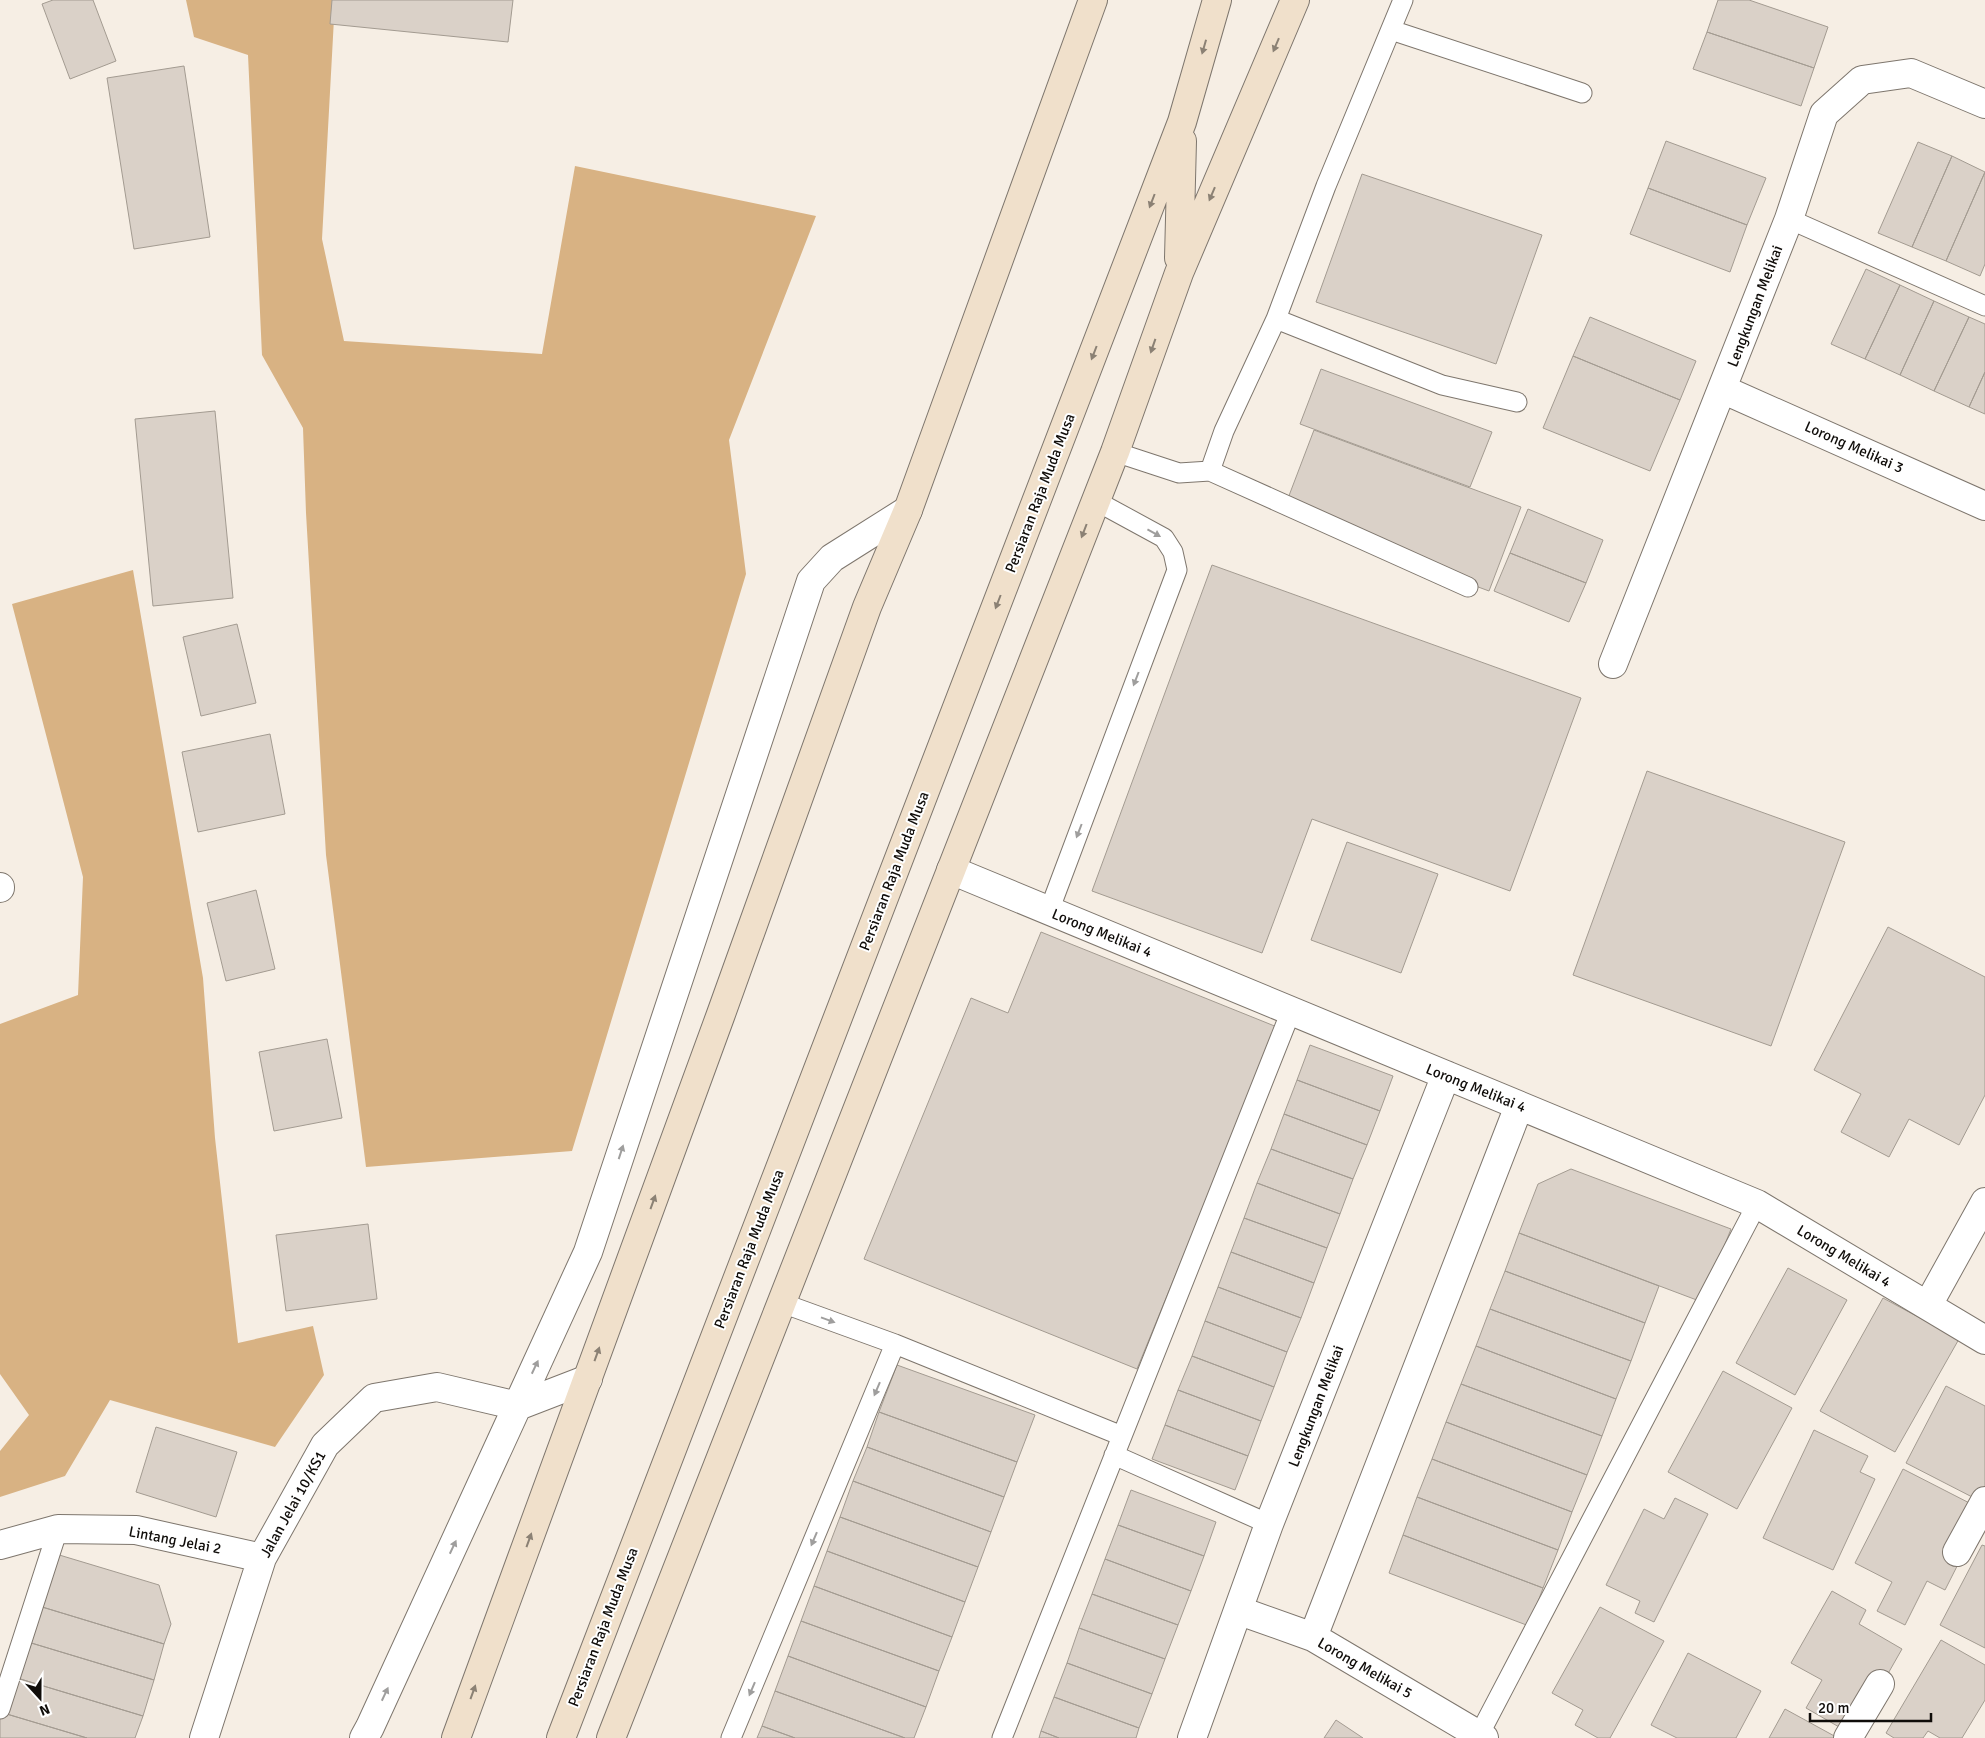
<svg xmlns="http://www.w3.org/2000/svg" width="1985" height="1738" font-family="Signika,sans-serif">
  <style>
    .forest { fill: #d8b283 }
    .building { fill: #dad1c8; stroke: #a39b91 }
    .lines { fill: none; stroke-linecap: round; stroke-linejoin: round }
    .lane-casing { stroke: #7e766d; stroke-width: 21 }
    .street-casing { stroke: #7e766d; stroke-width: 30 }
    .secondary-casing { stroke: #7e766d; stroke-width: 30 }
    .lane { stroke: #fff; stroke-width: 19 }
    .street { stroke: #fff; stroke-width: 28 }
    .secondary { stroke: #f0e0cb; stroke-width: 28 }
    .oneway { fill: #8b8174 }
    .oneway2 { fill: #9f9e9d }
    .labels { text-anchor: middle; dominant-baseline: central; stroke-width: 4; stroke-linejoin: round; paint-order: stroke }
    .street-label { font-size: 15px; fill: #100d0a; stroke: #fff }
  </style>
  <rect width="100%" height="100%" fill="#f6eee4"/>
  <path class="forest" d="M186,0H335L322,239L344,341L542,354L575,166L816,216L729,440L746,574L572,1151L366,1167L326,855L306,513L303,428L262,355L248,55L194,37Z
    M133,570L203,978L215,1138L238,1343L313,1326L324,1375L275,1447L110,1400L65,1476L0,1497V1451L29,1415L0,1374V1024L78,995L83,877L12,604Z"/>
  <path class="building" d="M53,0H93L116,61L70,79L42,4Z
    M332,0H513L508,42L330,24Z
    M1718,0H1749L1828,27L1814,68L1707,32Z
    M1707,32L1814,68L1801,106L1693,69Z
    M184,66L210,237L134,249L107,78Z
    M1666,141L1766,178L1747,225L1648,188Z
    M1918,142L1952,156L1912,247L1878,233Z
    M1952,156L1985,172L1946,261L1912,247Z
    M1985,172V264L1980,276L1946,261Z
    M1362,174L1542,235L1496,364L1316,302Z
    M1648,188L1747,225L1730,272L1630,234Z
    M1866,269L1900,285L1865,359L1831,344Z
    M1900,285L1934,301L1900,375L1865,359Z
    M1934,301L1969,317L1934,391L1900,375Z
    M1590,317L1696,361L1680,400L1573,356Z
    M1969,317L1985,324V372L1969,407L1934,391Z
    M1573,356L1680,400L1650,471L1543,428Z
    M1321,369L1492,432L1470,487L1300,424Z
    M1985,372V414L1969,407Z
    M215,411L233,598L153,606L135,419Z
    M1314,430L1521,507L1489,591L1282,514Z
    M1528,509L1603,540L1586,583L1510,553Z
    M1510,553L1586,583L1569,622L1494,591Z
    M1212,565L1581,698L1510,891L1312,819L1262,953L1092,891Z
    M237,624L256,703L201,716L183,637Z
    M270,734L285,814L198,832L182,752Z
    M1647,771L1845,842L1771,1046L1573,975Z
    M1347,842L1438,874L1401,973L1311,940Z
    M256,890L275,969L226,981L207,903Z
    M1888,927L1985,977V1095L1959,1145L1909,1119L1889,1157L1841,1132L1861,1094L1814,1070Z
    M1041,932L1277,1027L1137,1369L864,1259L971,998L1008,1013Z
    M327,1039L342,1118L274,1131L259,1052Z
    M1310,1045L1393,1076L1380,1111L1297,1080Z
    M1297,1080L1380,1111L1367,1145L1284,1114Z
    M1284,1114L1367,1145L1353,1179L1271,1149Z
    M1271,1149L1353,1179L1340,1214L1257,1183Z
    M1571,1169L1731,1229L1702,1302L1519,1233L1538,1184Z
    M1257,1183L1340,1214L1327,1248L1244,1218Z
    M1244,1218L1327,1248L1314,1283L1231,1252Z
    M368,1224L377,1299L286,1311L276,1235Z
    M1519,1233L1659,1286L1645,1323L1505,1271Z
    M1231,1252L1314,1283L1301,1318L1218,1287Z
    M1788,1268L1847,1300L1795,1395L1736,1363Z
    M1505,1271L1645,1323L1631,1361L1490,1309Z
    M1218,1287L1301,1318L1287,1352L1205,1321Z
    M1883,1298L1959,1339L1895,1452L1820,1411Z
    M1490,1309L1631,1361L1616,1399L1476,1346Z
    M1205,1321L1287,1352L1274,1387L1192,1356Z
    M1476,1346L1616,1399L1602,1436L1461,1384Z
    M1192,1356L1274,1387L1261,1421L1178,1390Z
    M897,1365L1035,1415L1017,1462L879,1412Z
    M1723,1371L1792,1408L1737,1509L1668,1472Z
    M1461,1384L1602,1436L1587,1475L1446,1422Z
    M1946,1386L1985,1406V1486L1978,1500L1906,1463Z
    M1178,1390L1261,1421L1248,1456L1165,1425Z
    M879,1412L1017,1462L1004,1497L867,1447Z
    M1446,1422L1587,1475L1572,1512L1432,1459Z
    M1165,1425L1248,1456L1235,1490L1152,1459Z
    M156,1427L237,1452L216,1517L136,1492Z
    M1814,1430L1868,1456L1860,1472L1875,1479L1833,1570L1763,1538Z
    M867,1447L1004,1497L991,1532L853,1481Z
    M1432,1459L1572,1512L1558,1550L1417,1497Z
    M1903,1469L1985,1511L1945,1590L1927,1581L1905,1625L1877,1611L1892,1582L1855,1563Z
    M853,1481L991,1532L978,1567L840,1517Z
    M1131,1490L1216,1522L1204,1556L1118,1525Z
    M1417,1497L1558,1550L1543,1588L1403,1535Z
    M1675,1498L1708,1514L1654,1622L1635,1613L1640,1601L1606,1585L1644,1509L1664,1519Z
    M840,1517L978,1567L965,1602L827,1551Z
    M1118,1525L1204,1556L1191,1591L1105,1559Z
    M1403,1535L1543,1588L1529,1626L1389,1573Z
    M1982,1545L1985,1546V1648L1940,1625Z
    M46,1551L159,1585L171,1624L164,1644L29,1603Z
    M827,1551L965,1602L952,1637L814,1586Z
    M1105,1559L1191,1591L1178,1625L1092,1594Z
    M814,1586L952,1637L939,1671L801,1621Z
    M1832,1591L1866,1610L1859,1624L1902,1649L1853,1735L1806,1708L1822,1680L1791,1663Z
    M1092,1594L1178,1625L1165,1659L1079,1628Z
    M29,1603L164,1644L154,1680L18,1639Z
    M1600,1607L1664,1641L1610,1738H1598L1575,1725L1583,1710L1552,1693Z
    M801,1621L939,1671L926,1707L788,1656Z
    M1079,1628L1165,1659L1152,1694L1067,1663Z
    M18,1639L154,1680L143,1716L7,1675Z
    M1941,1640L1985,1665V1700L1962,1738H1940L1928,1731L1923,1738H1894L1886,1733Z
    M1688,1653L1761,1691L1736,1738H1677L1651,1725Z
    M788,1656L926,1707L914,1738H905L775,1691Z
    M1067,1663L1152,1694L1139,1728L1054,1697Z
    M7,1675L143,1716L135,1738H87L0,1712Z
    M775,1691L905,1738H795L762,1726Z
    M1054,1697L1139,1728L1136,1738H1059L1041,1731Z
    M1785,1709L1838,1738H1769Z
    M0,1712L87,1738H0Z
    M1336,1720L1363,1738H1324Z
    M762,1726L795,1738H757Z
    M1041,1731L1059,1738H1039Z"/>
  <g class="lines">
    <defs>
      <path id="lane" d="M1391,30L1582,93
        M1789,219L1985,306
        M1276,319L1326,186L1403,0
        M1115,452L1179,473L1210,471L1224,431L1276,319L1442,385L1517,402
        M1210,471L1468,587
        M1049,911L1177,570L1173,552L1164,538L1096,501
        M782,1303L895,1344L1122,1436
        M1114,1455L1269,1524
        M0,1709L58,1529
        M1479,1735L1757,1204
        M731,1738L895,1344
        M1002,1738L1291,1011"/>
      <path id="street" d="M1722,389L1985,506
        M1613,664L1789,219L1824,114L1862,80L1911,73L1985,104
        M951,870L1757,1204L1985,1340
        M0,888V887
        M1928,1305L1985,1202
        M0,1545L58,1529L136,1530L262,1558
        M1957,1552L1985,1501
        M1240,1611L1313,1637L1484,1738
        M1313,1637L1519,1106
        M204,1738L262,1558L325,1445L374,1398L437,1387L518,1406L588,1379
        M364,1738L370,1727L588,1252L811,581L832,558L908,510
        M1192,1738L1269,1524L1446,1075
        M1848,1738L1880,1684"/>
      <path id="secondary" d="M1179,258L1182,141
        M456,1738L721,1014L867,607L908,510L1093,0
        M561,1738L1182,122L1217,0
        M611,1738L1115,452L1179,273L1295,0"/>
    </defs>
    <use href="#lane" class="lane-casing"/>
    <use href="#street" class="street-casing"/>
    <use href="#secondary" class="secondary-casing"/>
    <use href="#lane" class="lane"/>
    <use href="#street" class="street"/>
    <use href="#secondary" class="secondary"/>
  </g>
  <defs><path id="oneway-solid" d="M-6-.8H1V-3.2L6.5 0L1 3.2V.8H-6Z" transform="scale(1.25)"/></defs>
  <g class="oneway">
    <use href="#oneway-solid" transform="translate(1276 45) rotate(113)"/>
    <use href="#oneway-solid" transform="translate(1204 47) rotate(106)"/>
    <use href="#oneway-solid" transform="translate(1212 194) rotate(113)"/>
    <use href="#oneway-solid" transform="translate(1152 201) rotate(111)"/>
    <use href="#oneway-solid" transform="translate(1153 346) rotate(109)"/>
    <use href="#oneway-solid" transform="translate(1094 353) rotate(111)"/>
    <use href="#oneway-solid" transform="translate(1084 531) rotate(111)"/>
    <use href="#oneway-solid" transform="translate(998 602) rotate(111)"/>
    <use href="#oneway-solid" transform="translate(653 1202) rotate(-70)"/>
    <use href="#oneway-solid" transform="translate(597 1354) rotate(-70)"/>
    <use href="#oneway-solid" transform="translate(529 1540) rotate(-70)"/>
    <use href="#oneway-solid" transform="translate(473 1692) rotate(-70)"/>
  </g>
  <g class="oneway2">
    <use href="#oneway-solid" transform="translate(1154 533) rotate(29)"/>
    <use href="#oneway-solid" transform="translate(1136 679) rotate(111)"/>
    <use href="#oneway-solid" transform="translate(1079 831) rotate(111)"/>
    <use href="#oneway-solid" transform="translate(621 1152) rotate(-72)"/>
    <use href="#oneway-solid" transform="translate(828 1320) rotate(20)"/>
    <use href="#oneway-solid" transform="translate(535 1367) rotate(-65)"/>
    <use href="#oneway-solid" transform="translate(877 1389) rotate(113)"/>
    <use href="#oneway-solid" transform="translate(814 1539) rotate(113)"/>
    <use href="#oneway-solid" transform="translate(453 1547) rotate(-65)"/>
    <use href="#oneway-solid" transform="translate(752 1689) rotate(113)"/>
    <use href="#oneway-solid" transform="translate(385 1694) rotate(-65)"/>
  </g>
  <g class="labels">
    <g class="street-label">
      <text transform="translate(1755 306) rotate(-69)">Lengkungan Melikai</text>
      <text transform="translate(1854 447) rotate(24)">Lorong Melikai 3</text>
      <text transform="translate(1040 493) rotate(-69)">Persiaran Raja Muda Musa</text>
      <text transform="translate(894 871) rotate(-69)">Persiaran Raja Muda Musa</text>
      <text transform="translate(1102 933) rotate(22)">Lorong Melikai 4</text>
      <text transform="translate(1476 1088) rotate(22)">Lorong Melikai 4</text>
      <text transform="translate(749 1249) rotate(-69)">Persiaran Raja Muda Musa</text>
      <text transform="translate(1844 1256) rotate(31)">Lorong Melikai 4</text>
      <text transform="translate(1316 1406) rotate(-69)">Lengkungan Melikai</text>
      <text transform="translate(293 1504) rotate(-61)">Jalan Jelai 10/KS1</text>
      <text transform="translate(175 1540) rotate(11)">Lintang Jelai 2</text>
      <text transform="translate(603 1627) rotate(-69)">Persiaran Raja Muda Musa</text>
      <text transform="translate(1365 1668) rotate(30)">Lorong Melikai 5</text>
    </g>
  </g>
  <g transform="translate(40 1698) rotate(159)" stroke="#ffffff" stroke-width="4" paint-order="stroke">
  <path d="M0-4L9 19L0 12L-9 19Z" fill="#100d0a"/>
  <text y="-8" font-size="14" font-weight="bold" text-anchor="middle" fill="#100d0a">N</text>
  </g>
  <path d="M1810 1713v8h121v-8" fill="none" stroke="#100d0a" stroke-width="2.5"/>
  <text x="1818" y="1713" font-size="15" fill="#100d0a" stroke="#ffffff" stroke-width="4" paint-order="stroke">20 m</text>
</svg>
